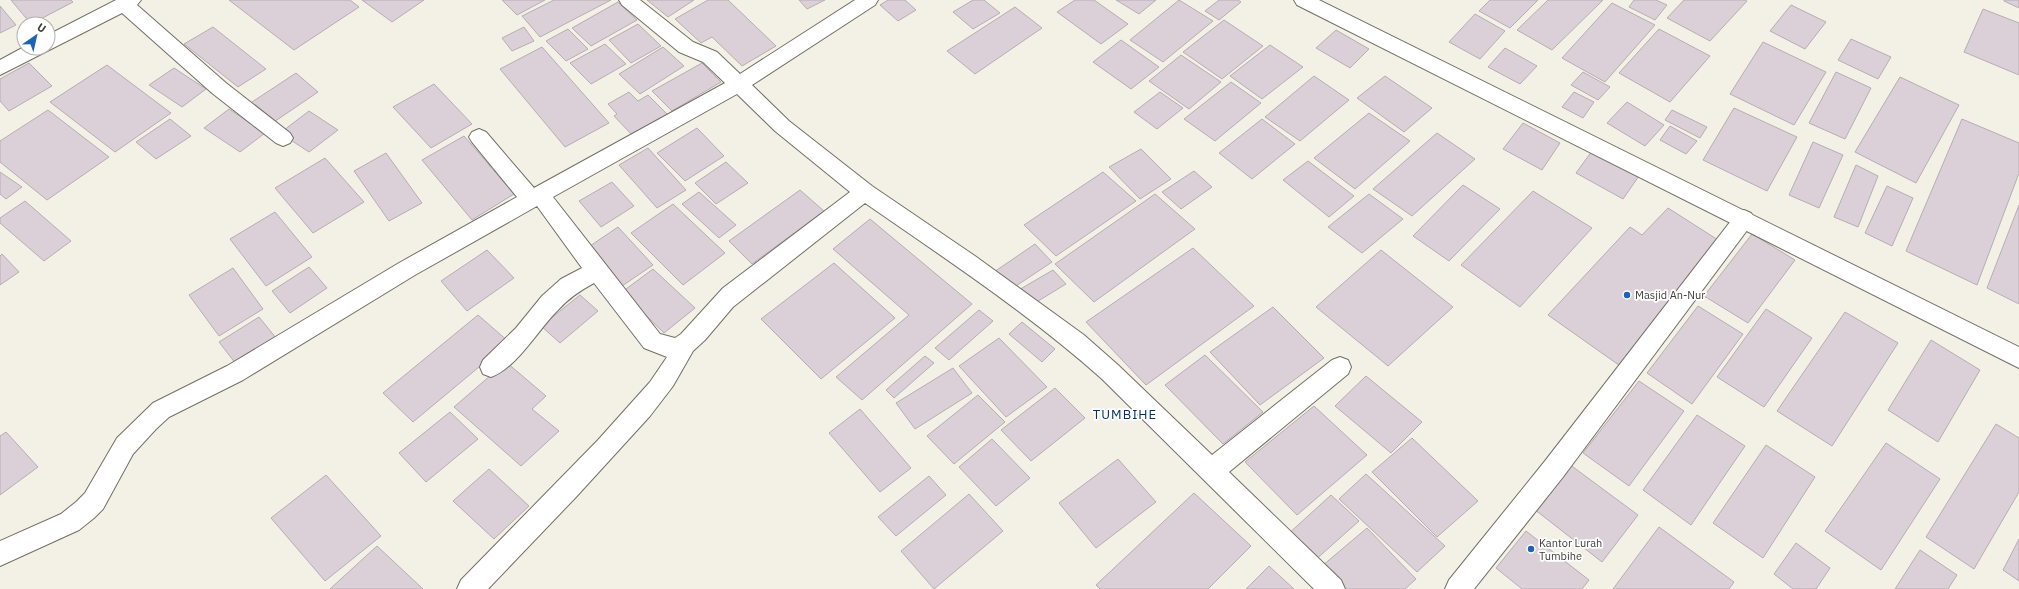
<svg xmlns="http://www.w3.org/2000/svg" width="2019" height="589" font-family="'IBM Plex Sans',sans-serif">
  <style>
    .building { fill: #dbd0d7; stroke: #b7acb3 }
    .lines { fill: none; stroke-linecap: round; stroke-linejoin: round }
    .street-casing { stroke: #727065; stroke-width: 2 }
    .secondary-casing { stroke: #727065; stroke-width: 2 }
    .street { fill: #fff; fill-rule: evenodd }
    .secondary { fill: #fff; fill-rule: evenodd }
    .poi-dot { fill: #1f63b3; stroke: #fff; stroke-width: 1.5 }
    .labels { text-anchor: middle; dominant-baseline: central; stroke-width: 3.5; stroke-linejoin: round; paint-order: stroke }
    .poi-label { font-size: 11px; fill: #3e3d39; stroke: #fff; text-anchor: start }
    .quarter-label { font-size: 13px; letter-spacing: 1px; fill: #043062; stroke: #fff }
  </style>
  <rect width="100%" height="100%" fill="#f3f1e5"/>
  <path class="building" d="M11,0H71L73,2L31,24Z
    M229,0H350L359,7L294,50Z
    M362,0H424L392,22Z
    M502,0H545L517,15Z
    M554,0H611L540,37L522,16Z
    M647,0H694L668,17Z
    M708,0H728L776,46L742,66L712,37L701,43L675,19Z
    M799,0H825L807,9Z
    M888,0H905L916,10L898,21L880,5Z
    M973,0H984L1000,13L973,29L953,12Z
    M1075,0H1094L1128,24L1101,44L1057,12Z
    M1116,0H1156L1139,14Z
    M1179,0L1213,21L1163,62L1130,40Z
    M1219,0H1238L1241,2L1219,20L1205,11Z
    M1490,0H1538L1510,28L1479,11Z
    M1548,0H1603L1552,50L1517,30Z
    M1634,0H1656L1667,5L1655,20L1629,7Z
    M1684,0H1745L1747,1L1710,41L1667,18Z
    M2004,0H2019V8L2004,1Z
    M618,2L637,20L591,46L572,28Z
    M1612,3L1655,25L1605,82L1562,58Z
    M1791,5L1826,22L1805,49L1770,31Z
    M0,6L16,25L0,33Z
    M1015,7L1042,28L975,74L947,51Z
    M1983,9L2019,23V75L1964,52Z
    M1475,14L1505,31L1480,59L1449,42Z
    M1224,20L1263,46L1222,79L1183,52Z
    M638,24L661,46L631,63L609,40Z
    M213,27L266,69L238,87L184,44Z
    M524,27L534,41L512,51L502,38Z
    M568,29L588,49L566,61L546,41Z
    M1659,29L1710,56L1670,102L1619,73Z
    M1336,30L1369,49L1350,68L1316,48Z
    M1851,39L1891,57L1878,79L1838,60Z
    M1121,40L1159,67L1131,89L1093,62Z
    M1763,42L1826,72L1794,125L1730,94Z
    M605,44L626,64L591,84L570,63Z
    M1270,45L1303,67L1262,99L1230,76Z
    M542,47L609,123L565,147L500,69Z
    M663,47L684,66L640,94L619,74Z
    M1505,48L1537,66L1520,84L1488,67Z
    M1181,55L1221,82L1189,109L1149,81Z
    M29,63L52,86L9,111L0,101V79Z
    M702,63L721,82L672,111L652,91Z
    M107,65L171,113L115,152L50,102Z
    M174,68L206,89L182,107L149,85Z
    M1583,72L1610,87L1598,100L1571,85Z
    M1836,72L1871,88L1845,139L1809,123Z
    M296,73L318,92L271,124L249,104Z
    M1314,76L1349,100L1300,141L1265,117Z
    M1385,76L1432,108L1404,132L1357,98Z
    M1900,77L1959,105L1916,183L1855,152Z
    M1231,82L1261,103L1215,141L1184,119Z
    M434,84L472,124L431,148L393,107Z
    M629,92L638,101L648,95L669,116L634,137L614,116L617,114L608,104Z
    M1160,92L1183,108L1157,129L1134,112Z
    M1574,92L1594,102L1583,118L1562,107Z
    M1627,102L1664,125L1645,146L1607,123Z
    M1734,108L1797,137L1767,191L1703,160Z
    M229,109L265,133L240,152L204,128Z
    M48,110L109,157L47,200L0,162V141Z
    M1672,110L1707,127L1700,138L1665,120Z
    M309,111L338,130L309,152L280,133Z
    M1369,113L1410,141L1355,189L1314,158Z
    M170,119L191,136L156,159L136,142Z
    M1262,119L1295,144L1252,179L1219,153Z
    M1962,119L2019,143V173L1977,285L1906,251Z
    M1523,123L1560,143L1542,170L1503,149Z
    M1670,126L1697,141L1686,154L1660,140Z
    M697,128L724,156L685,181L657,153Z
    M1437,133L1475,159L1412,216L1373,189Z
    M464,136L514,194L472,220L422,160Z
    M1813,142L1843,155L1819,208L1789,195Z
    M648,148L686,190L657,208L619,165Z
    M1141,149L1171,179L1140,199L1109,167Z
    M1592,151L1639,176L1623,199L1576,173Z
    M386,153L422,203L389,221L354,171Z
    M325,158L364,202L313,233L275,188Z
    M1308,161L1354,196L1329,217L1283,180Z
    M726,162L748,183L716,204L695,183Z
    M1856,165L1878,176L1858,227L1834,217Z
    M1194,171L1212,187L1181,209L1162,192Z
    M0,172L22,187L6,199L0,194Z
    M1103,172L1136,201L1056,256L1024,225Z
    M612,182L634,206L601,227L579,201Z
    M1463,185L1500,209L1449,261L1413,236Z
    M1887,186L1913,198L1892,246L1865,233Z
    M800,190L824,211L752,264L729,241Z
    M1533,191L1592,228L1520,307L1461,265Z
    M699,192L736,225L719,238L682,204Z
    M1155,194L1195,229L1094,302L1055,264Z
    M1369,194L1403,219L1362,253L1328,227Z
    M25,201L71,241L44,261L0,223V218Z
    M673,204L725,253L683,285L631,233Z
    M2019,205V304L1987,288Z
    M1668,208L1726,245L1623,368L1548,315L1630,227L1642,235Z
    M275,212L312,257L266,286L230,239Z
    M870,219L972,304L862,400L836,377L909,315L833,249Z
    M618,227L653,265L622,286L587,248Z
    M1752,234L1795,260L1748,323L1704,296Z
    M1035,244L1052,262L1010,290L994,272Z
    M1193,248L1254,306L1146,385L1086,322Z
    M487,250L514,278L467,311L441,281Z
    M1381,250L1453,307L1388,366L1316,307Z
    M2,254L19,272L0,285V256Z
    M834,263L895,318L821,379L761,319Z
    M309,267L327,288L290,313L272,291Z
    M233,268L263,309L219,336L189,295Z
    M653,269L695,308L664,333L622,292Z
    M1053,270L1066,284L1030,306L1017,291Z
    M580,295L598,311L560,343L541,326Z
    M1698,306L1743,334L1692,404L1647,373Z
    M1273,307L1324,358L1260,405L1210,352Z
    M1766,309L1812,338L1764,407L1717,377Z
    M979,310L993,321L949,360L935,348Z
    M1845,312L1898,343L1832,446L1777,411Z
    M478,315L509,342L413,422L383,393Z
    M259,317L276,338L236,364L219,342Z
    M1022,322L1055,349L1042,362L1009,334Z
    M999,338L1047,387L1006,417L959,366Z
    M1931,340L1980,370L1938,442L1888,410Z
    M1205,355L1263,412L1223,444L1165,385Z
    M925,356L934,363L894,398L886,390Z
    M506,362L546,396L532,409L559,431L521,466L454,407Z
    M953,368L972,393L915,429L896,403Z
    M1366,376L1422,422L1391,453L1335,406Z
    M1639,381L1684,411L1629,486L1583,453Z
    M1055,388L1085,418L1031,461L1001,430Z
    M978,395L1005,422L954,464L927,436Z
    M1314,406L1367,455L1297,515L1245,462Z
    M860,409L911,468L880,492L829,433Z
    M450,412L478,439L426,482L399,453Z
    M1697,415L1745,446L1691,525L1643,490Z
    M1996,424L2019,438V492L1974,569L1926,537Z
    M6,432L38,467L0,495V436Z
    M1412,438L1478,501L1437,537L1372,472Z
    M992,439L1030,478L996,506L959,467Z
    M1886,443L1940,479L1881,570L1825,531Z
    M1766,445L1815,477L1763,558L1713,523Z
    M1118,459L1156,502L1096,548L1059,503Z
    M1569,464L1638,515L1602,562L1534,509Z
    M489,469L529,506L494,539L453,501Z
    M1366,474L1445,546L1417,572L1339,499Z
    M326,475L381,536L325,581L271,518Z
    M929,476L946,495L896,536L878,517Z
    M1194,493L1251,546L1208,589H1100L1096,585Z
    M969,494L1003,531L934,589L901,551Z
    M1331,495L1359,521L1313,562L1286,536Z
    M1659,527L1734,582L1729,589H1613Z
    M1367,528L1416,579L1405,589H1344L1322,566Z
    M1526,531L1589,580L1582,589H1522L1496,568Z
    M2019,539V581L2003,570Z
    M1796,543L1830,568L1816,589H1793L1774,574Z
    M377,546L423,589H330Z
    M1920,550L1957,575L1948,589H1895Z
    M1269,566L1294,589H1246Z"/>
  <g class="lines">
    <defs>
      <path id="street" d="M116,0H141L137,5L226,83L290,133L293,138L290,143L283,146L276,143L212,93L122,13L0,75V60L24,47L48,48V35Z
        M619,0H640L693,42L717,52L740,74L855,0H878L875,5L752,85L789,121L872,186L975,256L1084,335L1118,365L1212,455L1332,360L1340,357L1348,360L1351,367L1348,374L1229,472L1341,580L1345,589H1314L1102,379C1029,314 946,259 865,203L733,307L705,340L693,351L673,386L650,416L576,497L488,589H457L461,580L598,440L650,382L667,357L644,348L594,283C581,290 569,298 559,309C539,328 517,368 491,377L483,374L480,367L483,360L516,328L542,296L561,279L582,268L537,206L415,275L243,380L169,417L156,429L133,454L103,509L94,518L79,530L0,566V541L61,514L76,502L85,493L117,438L153,403L227,366L399,263L517,197L472,142L469,137L472,132L479,129L486,132L534,188L725,83L703,62L679,52L622,5ZM737,94L775,131L850,192L723,288L681,334L675,338L660,334L553,197Z
        M1744,210L1751,213L1755,219L1751,225L1563,477L1474,589H1445L1449,580L1545,461L1737,213Z"/>
      <path id="secondary" d="M1294,0H1319L2019,347V368L1297,5Z"/>
    </defs>
    <use href="#street" class="street-casing"/>
    <use href="#secondary" class="secondary-casing"/>
    <use href="#street" class="street"/>
    <use href="#secondary" class="secondary"/>
  </g>
  <g class="poi-dot">
    <circle cx="1627" cy="295" r="4"/>
    <circle cx="1531" cy="549" r="4"/>
  </g>
  <g class="labels">
    <g class="poi-label">
      <text x="1635" y="295">Masjid An-Nur</text>
      <text x="1539" y="543">Kantor Lurah<tspan x="1539" dy="13">Tumbihe</tspan></text>
    </g>
    <g class="quarter-label">
      <text x="1125" y="414">TUMBIHE</text>
    </g>
  </g>
  <g transform="translate(36 36) rotate(34)"><circle r="19" fill="#ffffff" stroke="#b2b1b0"/>
  <path d="M0-3L7 15L0 10L-7 15Z" fill="#1f63b3"/>
  <text y="-6" font-size="11" font-weight="bold" text-anchor="middle" fill="#3e3d39">U</text>
  </g>
</svg>
